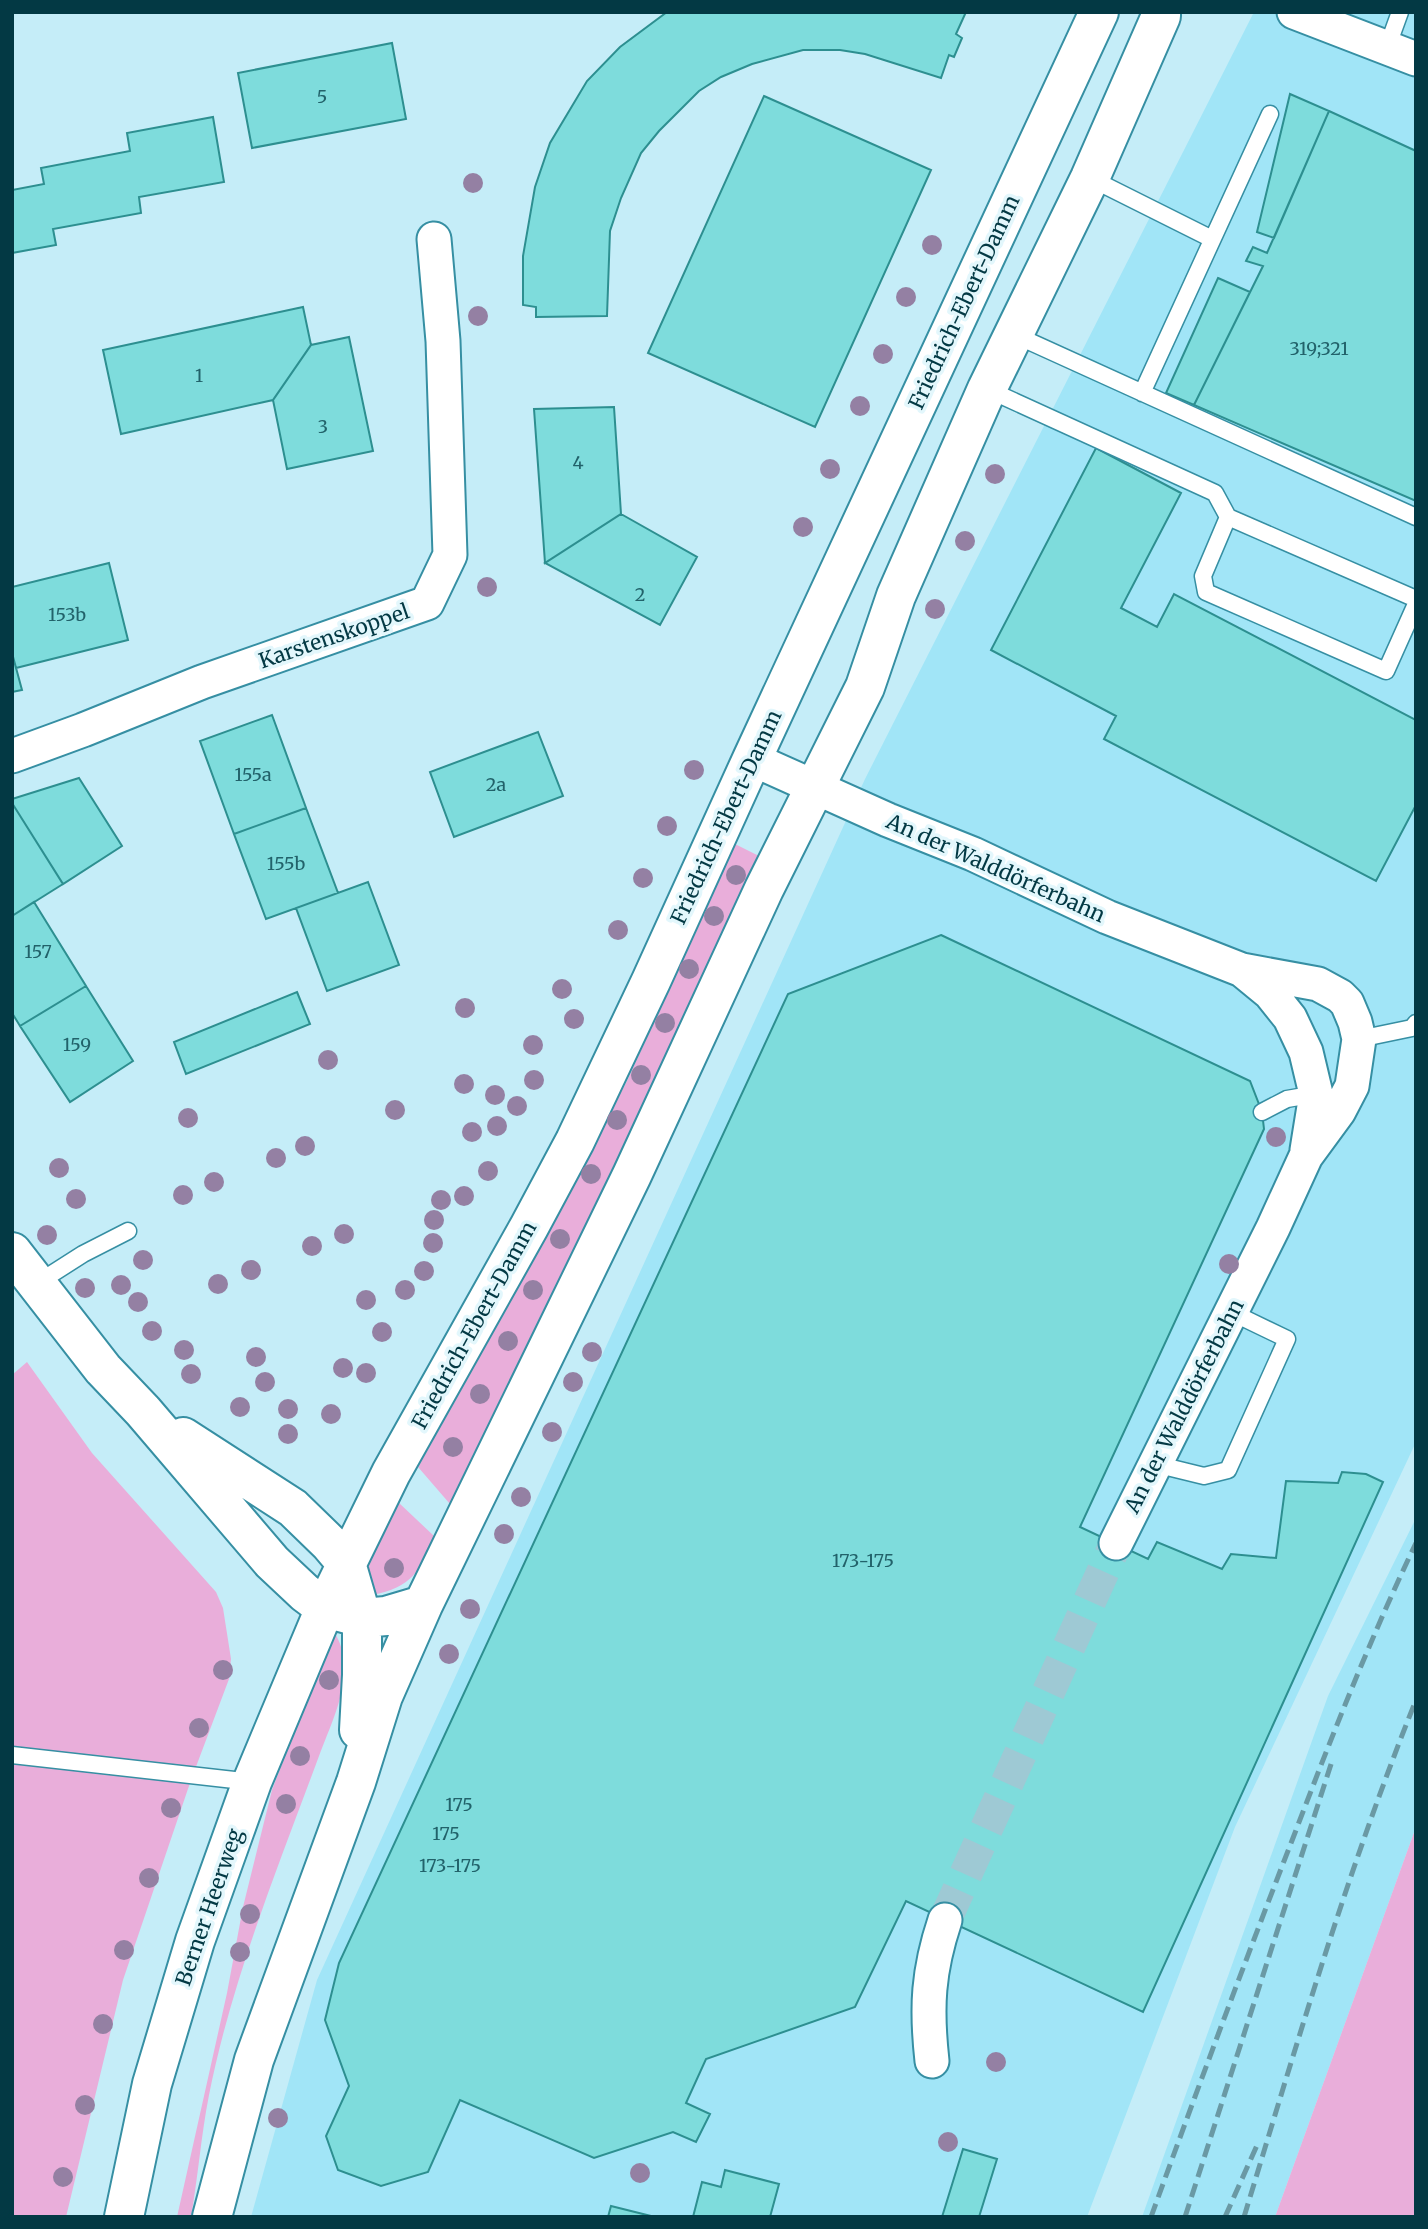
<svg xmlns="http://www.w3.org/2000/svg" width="1428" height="2229" font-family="Merriweather,serif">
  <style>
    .built { fill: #a1e5f7 }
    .green { fill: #e9aeda }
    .building { fill: #7edcdc; stroke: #2d8f90; stroke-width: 2 }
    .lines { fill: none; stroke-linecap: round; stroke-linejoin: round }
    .street-tunnel { stroke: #9ec9d4; stroke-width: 33; stroke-dasharray: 33 17; stroke-linecap: butt }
    .lane-casing { stroke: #368fa3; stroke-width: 19 }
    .street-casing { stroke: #368fa3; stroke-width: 37 }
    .secondary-casing { stroke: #368fa3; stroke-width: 42 }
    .lane { stroke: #fff; stroke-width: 16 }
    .street { stroke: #fff; stroke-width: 33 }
    .secondary { stroke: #fff; stroke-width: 38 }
    .rail { stroke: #6a99a4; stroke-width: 5; stroke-dasharray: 14 7; stroke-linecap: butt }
    .tree { fill: #9480a3 }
    .labels { text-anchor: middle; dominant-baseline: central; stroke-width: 7; stroke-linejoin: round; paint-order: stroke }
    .number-label { font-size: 18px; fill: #22626a }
    .street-label { font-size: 21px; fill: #033944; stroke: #e3f7fc }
  </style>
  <rect width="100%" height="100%" fill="#c5edf8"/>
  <path class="built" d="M1254,12H1416V1442L1235,1827L1087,2217H251L317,1980L865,779Z
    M1416,1518V1827L1275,2217H1142L1328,1696Z"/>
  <path class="green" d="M735,844L759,856L578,1251L450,1504L418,1467L476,1363L627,1081Z
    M27,1362L92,1453L216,1592L223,1608L231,1659L229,1679L191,1780L123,1980L66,2217H12V1375Z
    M398,1502L434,1536C420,1572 412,1587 372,1595L361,1577Z
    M336,1635C357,1674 333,1718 319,1756C278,1867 232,1979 209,2095C201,2136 198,2177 191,2217H177L227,1993L243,1907L272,1790L305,1703Z
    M1416,1827V2217H1275Z"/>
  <path class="building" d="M667,12H966L956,34L962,38L954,57L949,55L941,78L865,54L840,50H803L752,64L721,77L699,91L659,131L641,153L621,198L610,231L607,316L536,317V307L523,305V256L535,187L550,143L587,81L620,47Z
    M392,43L406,119L252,148L238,73Z
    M1290,94L1329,111L1274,238L1257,232Z
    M764,96L931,170L815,427L648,353Z
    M1329,111L1416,151V501L1194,405L1263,266L1246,261L1253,247L1267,253Z
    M213,117L224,182L139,197L141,213L53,229L56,245L12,253V190L44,184L41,168L130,151L127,133Z
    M1218,278L1250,292L1194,405L1166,393Z
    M303,307L311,345L273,400L121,434L103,350Z
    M349,337L373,451L287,469L273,400L311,345Z
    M614,407L621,514L545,563L534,409Z
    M1096,448L1181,493L1121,608L1157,627L1174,594L1416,720V805L1376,881L1104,739L1116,716L991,650Z
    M621,514L697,557L660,625L545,563Z
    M109,563L128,640L16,668L12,653V587Z
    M12,653L22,690L12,692Z
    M272,715L306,808L234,834L200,741Z
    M538,732L563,796L454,837L430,772Z
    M79,778L122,846L63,884L12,803V799Z
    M12,803L63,884L12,916Z
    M306,808L338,893L266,919L234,834Z
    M368,882L399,965L327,991L296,908Z
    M34,902L86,986L20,1026L12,1013V916Z
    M941,935L1250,1081L1262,1112L1264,1129L1080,1527L1148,1559L1157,1542L1222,1569L1231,1554L1276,1558L1286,1481L1338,1483L1342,1472L1366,1474L1383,1482L1143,2012L906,1901L855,2007L706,2059L686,2103L710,2114L696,2142L673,2132L594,2158L460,2100L428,2172L381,2186L338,2170L326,2136L349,2086L325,2020L339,1963L788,994Z
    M86,986L133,1061L70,1102L20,1026Z
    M297,992L310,1024L186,1074L174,1042Z
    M963,2149L997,2159L979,2217H942Z
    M725,2170L779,2184L770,2217H693L702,2182L721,2187Z
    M611,2206L655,2217H608Z"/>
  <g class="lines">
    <path class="street-tunnel" d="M945,1920L1116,1543"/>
    <defs>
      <path id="lane" d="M1387,48L1400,12
        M1090,178L1212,239
        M1013,334L1416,517
        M987,389L1215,493L1228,517L1416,599
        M1142,393L1270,114
        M1228,517L1203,576L1206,592L1386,671L1416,604
        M1359,1039L1412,1028L1416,1023
        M1262,1112L1287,1099L1316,1094
        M36,1284L83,1254L128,1231
        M1155,1464L1204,1476L1228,1470L1287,1339L1231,1312
        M12,1755L252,1782"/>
      <path id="street" d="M1294,12L1416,59
        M12,756L83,730L202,682L427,603L450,555L443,341L434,239
        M752,759L888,820L973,854L1107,917L1242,970L1318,984L1340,996L1347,1003L1355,1022L1359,1039L1352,1086L1339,1111L1306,1156L1273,1228L1116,1543
        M1242,970L1270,993L1290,1018L1306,1052L1316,1094L1307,1150
        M932,2061C926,2007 928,1971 945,1920"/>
      <path id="secondary" d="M12,1252L103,1369L143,1411L272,1562L305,1593L325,1608L362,1618L386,1616L423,1605
        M183,1437L293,1508L330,1544L346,1563L362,1618V1675L359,1730
        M124,2217L152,2084L195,1941L252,1782L325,1608L391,1473L529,1227L575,1141L651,981L752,759L1099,12
        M212,2217L254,2060L356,1782L383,1696L423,1605L632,1175L764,889L865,687L896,596L987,389L1090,178L1161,16V12"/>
    </defs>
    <use href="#lane" class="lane-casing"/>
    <use href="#street" class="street-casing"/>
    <use href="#secondary" class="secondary-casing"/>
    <use href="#lane" class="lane"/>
    <use href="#street" class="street"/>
    <use href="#secondary" class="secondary"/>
    <path class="rail" d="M1151,2217C1197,2090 1244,1964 1293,1838C1331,1738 1370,1639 1416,1543
      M1185,2217L1333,1758
      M1225,2217L1258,2143
      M1244,2217C1297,2043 1348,1869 1416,1700"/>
  </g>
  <g class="tree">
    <circle cx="473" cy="183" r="10"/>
    <circle cx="932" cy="245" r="10"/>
    <circle cx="906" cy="297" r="10"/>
    <circle cx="478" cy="316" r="10"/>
    <circle cx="883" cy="354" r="10"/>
    <circle cx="860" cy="406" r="10"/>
    <circle cx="830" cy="469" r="10"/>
    <circle cx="995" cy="474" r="10"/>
    <circle cx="803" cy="527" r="10"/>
    <circle cx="965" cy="541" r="10"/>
    <circle cx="487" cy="587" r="10"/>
    <circle cx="935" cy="609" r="10"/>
    <circle cx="694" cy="770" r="10"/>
    <circle cx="667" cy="826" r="10"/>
    <circle cx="736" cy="875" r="10"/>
    <circle cx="643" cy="878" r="10"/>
    <circle cx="714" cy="916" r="10"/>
    <circle cx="618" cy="930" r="10"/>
    <circle cx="689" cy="969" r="10"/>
    <circle cx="562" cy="989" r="10"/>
    <circle cx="465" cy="1008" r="10"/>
    <circle cx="574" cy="1019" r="10"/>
    <circle cx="665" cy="1023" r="10"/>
    <circle cx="533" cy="1045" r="10"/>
    <circle cx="328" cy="1060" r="10"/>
    <circle cx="641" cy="1075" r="10"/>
    <circle cx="534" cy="1080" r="10"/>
    <circle cx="464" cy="1084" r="10"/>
    <circle cx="495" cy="1095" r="10"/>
    <circle cx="517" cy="1106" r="10"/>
    <circle cx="395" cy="1110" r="10"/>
    <circle cx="188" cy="1118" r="10"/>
    <circle cx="617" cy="1120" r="10"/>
    <circle cx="497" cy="1126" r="10"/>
    <circle cx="472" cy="1132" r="10"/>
    <circle cx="1276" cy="1137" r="10"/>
    <circle cx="305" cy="1146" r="10"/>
    <circle cx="276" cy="1158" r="10"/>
    <circle cx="59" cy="1168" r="10"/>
    <circle cx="488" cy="1171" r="10"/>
    <circle cx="591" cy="1174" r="10"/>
    <circle cx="214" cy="1182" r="10"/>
    <circle cx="183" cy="1195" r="10"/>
    <circle cx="464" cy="1196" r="10"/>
    <circle cx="76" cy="1199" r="10"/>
    <circle cx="441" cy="1200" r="10"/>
    <circle cx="434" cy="1220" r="10"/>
    <circle cx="344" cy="1234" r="10"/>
    <circle cx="47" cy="1235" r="10"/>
    <circle cx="560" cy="1239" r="10"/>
    <circle cx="433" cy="1243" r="10"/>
    <circle cx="312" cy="1246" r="10"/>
    <circle cx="143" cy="1260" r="10"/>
    <circle cx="1229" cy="1264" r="10"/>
    <circle cx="251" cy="1270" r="10"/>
    <circle cx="424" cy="1271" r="10"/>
    <circle cx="218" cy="1284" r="10"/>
    <circle cx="121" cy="1285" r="10"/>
    <circle cx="85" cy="1288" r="10"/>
    <circle cx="405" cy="1290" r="10"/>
    <circle cx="533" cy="1290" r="10"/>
    <circle cx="366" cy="1300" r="10"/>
    <circle cx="138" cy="1302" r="10"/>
    <circle cx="152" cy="1331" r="10"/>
    <circle cx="382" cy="1332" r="10"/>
    <circle cx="508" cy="1341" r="10"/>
    <circle cx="184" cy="1350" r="10"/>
    <circle cx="592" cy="1352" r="10"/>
    <circle cx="256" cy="1357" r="10"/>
    <circle cx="343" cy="1368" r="10"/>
    <circle cx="366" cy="1373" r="10"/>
    <circle cx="191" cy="1374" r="10"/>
    <circle cx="265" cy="1382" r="10"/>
    <circle cx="573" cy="1382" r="10"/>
    <circle cx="480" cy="1394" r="10"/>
    <circle cx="240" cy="1407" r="10"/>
    <circle cx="288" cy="1409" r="10"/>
    <circle cx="331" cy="1414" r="10"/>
    <circle cx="552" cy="1432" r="10"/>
    <circle cx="288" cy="1434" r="10"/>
    <circle cx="453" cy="1447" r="10"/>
    <circle cx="521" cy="1497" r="10"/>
    <circle cx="504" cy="1534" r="10"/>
    <circle cx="394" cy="1568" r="10"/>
    <circle cx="470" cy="1609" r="10"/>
    <circle cx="449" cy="1654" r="10"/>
    <circle cx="223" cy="1670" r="10"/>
    <circle cx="329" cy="1680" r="10"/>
    <circle cx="199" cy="1728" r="10"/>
    <circle cx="300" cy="1756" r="10"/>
    <circle cx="286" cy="1804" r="10"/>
    <circle cx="171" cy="1808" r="10"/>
    <circle cx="149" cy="1878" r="10"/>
    <circle cx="250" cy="1914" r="10"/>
    <circle cx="124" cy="1950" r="10"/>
    <circle cx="240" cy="1952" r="10"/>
    <circle cx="103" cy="2024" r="10"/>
    <circle cx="996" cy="2062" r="10"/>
    <circle cx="85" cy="2105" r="10"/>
    <circle cx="278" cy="2118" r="10"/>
    <circle cx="948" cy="2142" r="10"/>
    <circle cx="640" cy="2173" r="10"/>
    <circle cx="63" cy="2177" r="10"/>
  </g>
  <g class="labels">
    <g class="number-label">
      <text x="322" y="96">5</text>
      <text x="1319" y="348">319;321</text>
      <text x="199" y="375">1</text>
      <text x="323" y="426">3</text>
      <text x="578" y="462">4</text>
      <text x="640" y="594">2</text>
      <text x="67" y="614">153b</text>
      <text x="253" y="774">155a</text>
      <text x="496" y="784">2a</text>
      <text x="286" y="863">155b</text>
      <text x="38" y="951">157</text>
      <text x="77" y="1044">159</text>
      <text x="863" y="1560">173-175</text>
      <text x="459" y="1804">175</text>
      <text x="446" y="1833">175</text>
      <text x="450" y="1865">173-175</text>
    </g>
    <g class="street-label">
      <text transform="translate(964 302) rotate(-65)">Friedrich-Ebert-Damm</text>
      <text transform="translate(334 636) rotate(-19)">Karstenskoppel</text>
      <text transform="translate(726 817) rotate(-65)">Friedrich-Ebert-Damm</text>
      <text transform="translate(996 868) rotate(24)">An der Walddörferbahn</text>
      <text transform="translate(474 1325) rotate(-61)">Friedrich-Ebert-Damm</text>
      <text transform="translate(1184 1406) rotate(-63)">An der Walddörferbahn</text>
      <text transform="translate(209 1907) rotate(-71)">Berner Heerweg</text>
    </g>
  </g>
  <rect width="1428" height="2229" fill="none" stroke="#033944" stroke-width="28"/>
</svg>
